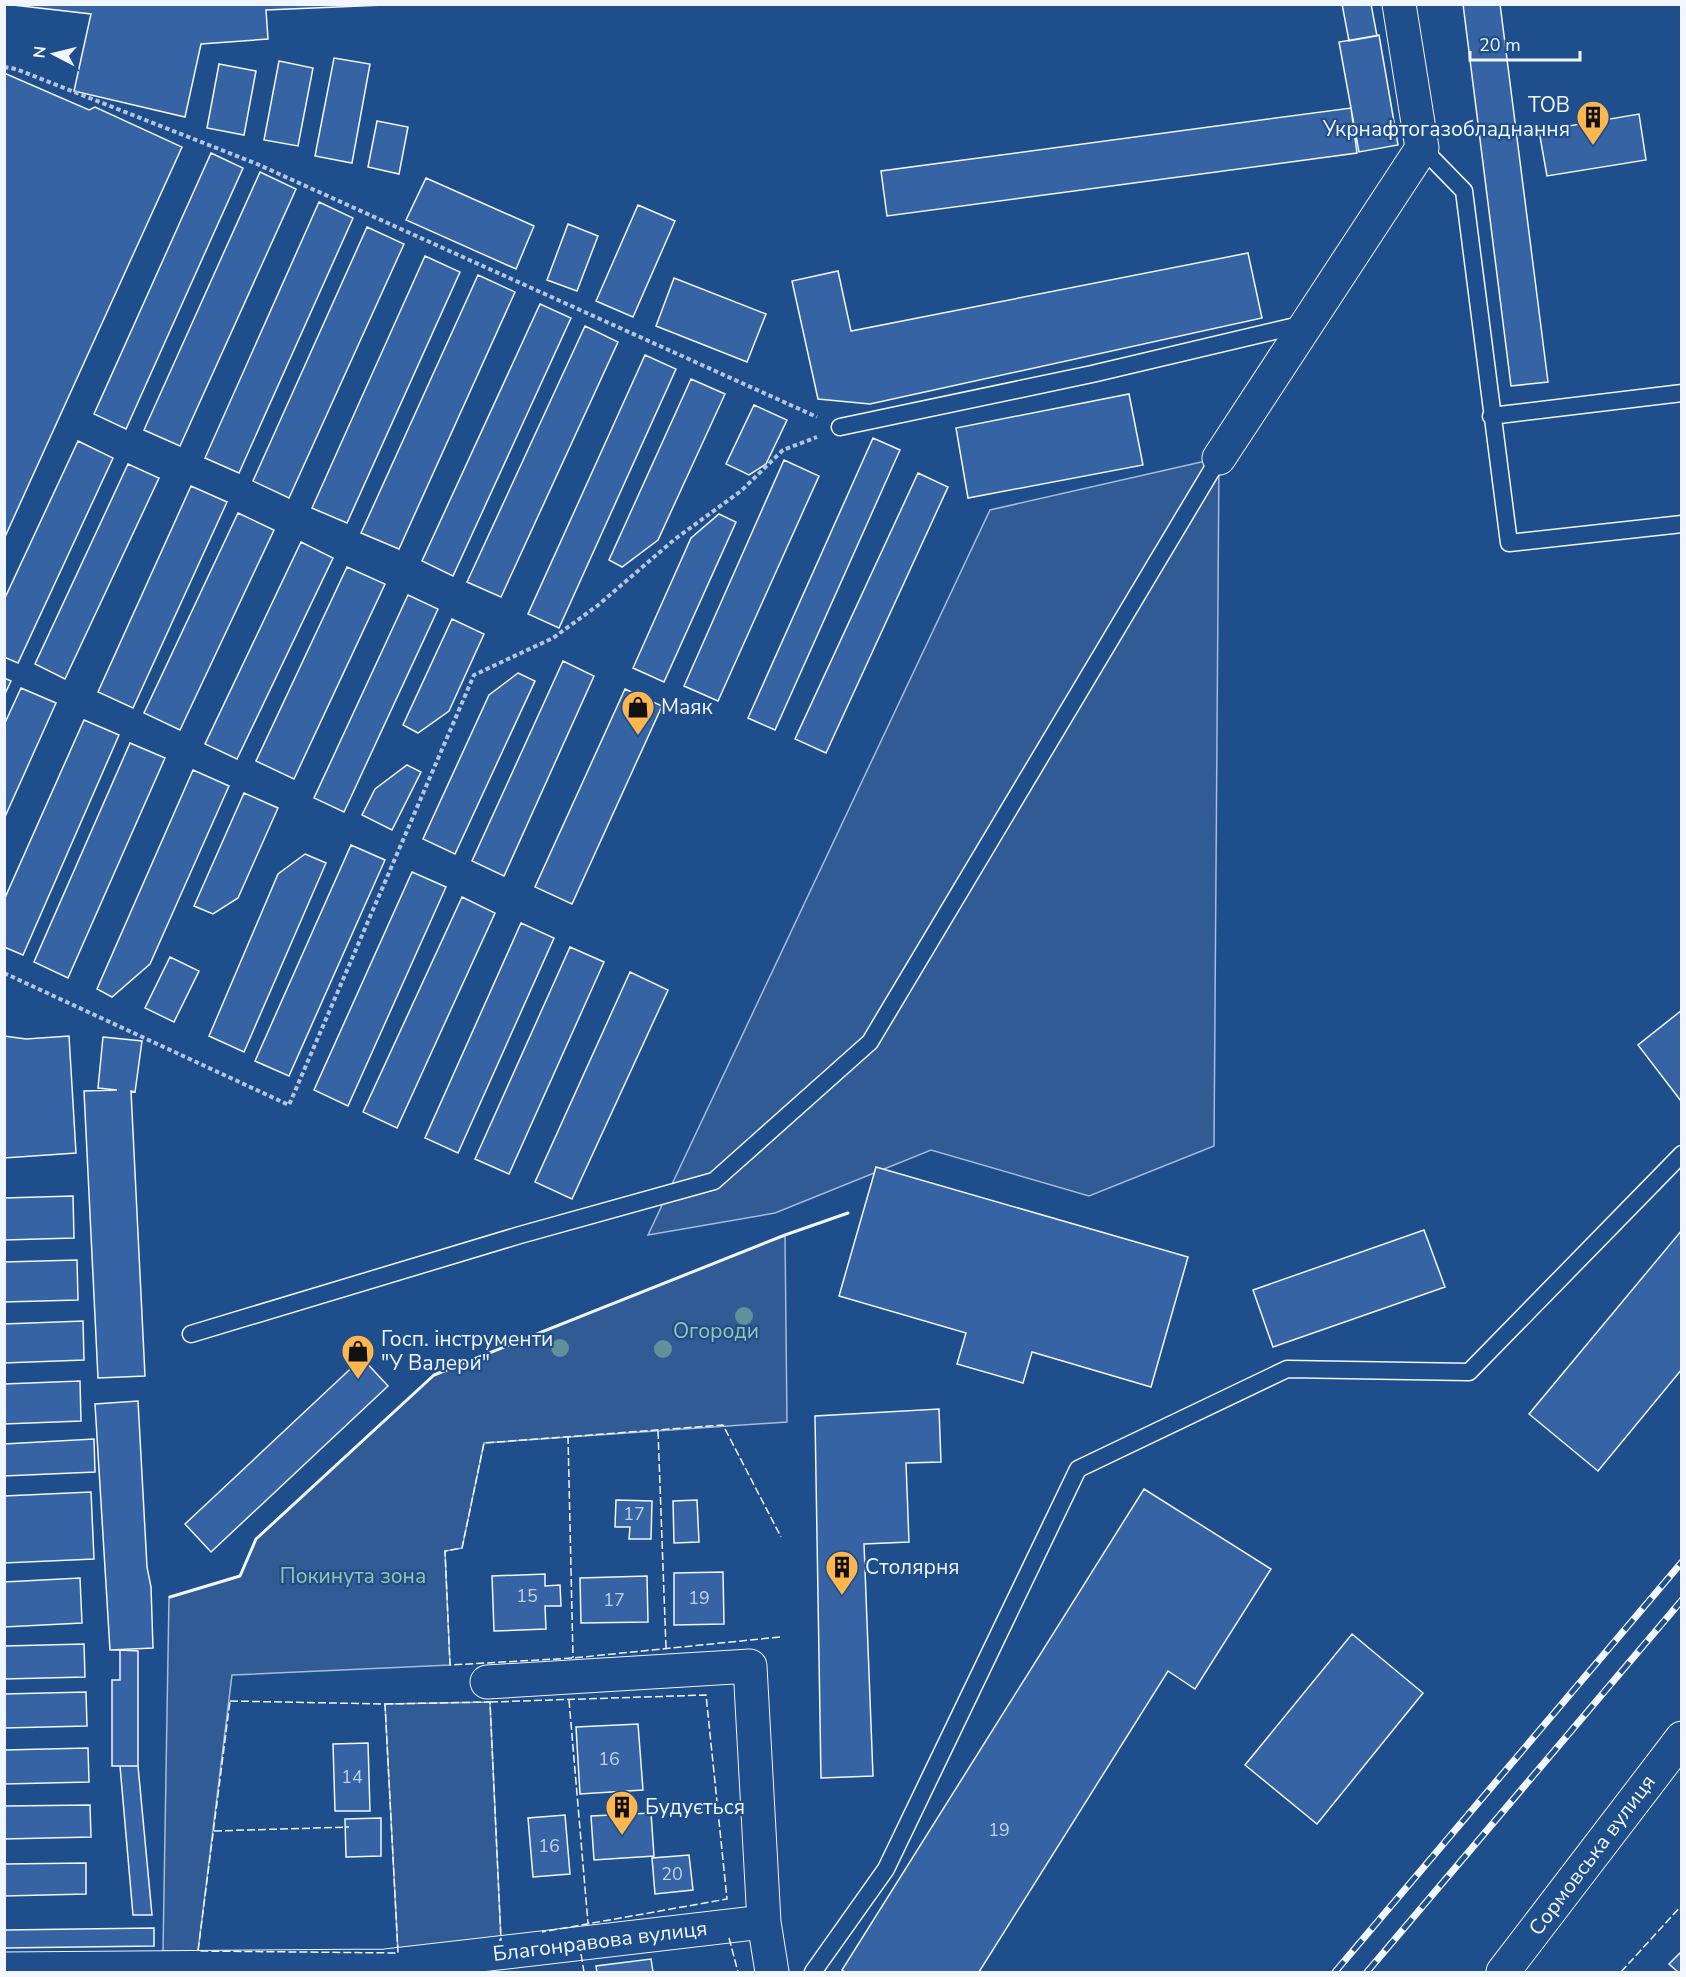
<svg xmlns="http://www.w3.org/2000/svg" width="1686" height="1977" font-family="'Nunito Sans',sans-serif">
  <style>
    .built { fill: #305b95; stroke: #a8bbd7; stroke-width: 1.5 }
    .building { fill: #3563a3; stroke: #f2f6ff; stroke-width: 1.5 }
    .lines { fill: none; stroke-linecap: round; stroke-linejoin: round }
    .lane-casing { stroke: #f2f6ff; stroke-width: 19 }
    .street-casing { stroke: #f2f6ff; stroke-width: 35 }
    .path { stroke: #b3c4dc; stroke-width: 4; stroke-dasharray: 4.5 3; stroke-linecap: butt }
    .lane { stroke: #1f4e8c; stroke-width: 16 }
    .street { stroke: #1f4e8c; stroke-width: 33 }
    .rail-casing { stroke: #f2f6ff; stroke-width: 7 }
    .rail { stroke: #1f4e8c; stroke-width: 4.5; stroke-dasharray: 14; stroke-linecap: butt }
    .fence { stroke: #f2f6ff; stroke-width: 1.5; stroke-dasharray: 8 3; stroke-linecap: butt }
    .wall { stroke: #f2f6ff; stroke-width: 3 }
    .tree { fill: #61919a }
    .labels { text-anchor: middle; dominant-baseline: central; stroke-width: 4.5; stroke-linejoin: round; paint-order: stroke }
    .number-label { font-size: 18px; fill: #c3d1e8 }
    .poi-label { font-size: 21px; fill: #f2f6ff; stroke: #1f4e8c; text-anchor: start }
    .park-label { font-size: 21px; fill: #97c8a6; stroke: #1f4e8c }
    .street-label { font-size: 21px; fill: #f2f6ff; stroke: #1f4e8c }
  </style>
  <rect width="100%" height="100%" fill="#1f4e8c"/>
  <path class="built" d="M1219,458L1214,1146L1089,1196L931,1150L775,1213L648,1235L990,510Z
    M785,1235L787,1422L484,1443L462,1548L445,1551L450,1665L232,1675L198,1951H163L169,1597L240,1576L256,1539L434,1375Z
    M490,1702L501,1940L398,1953L385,1704Z"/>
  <path class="building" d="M4,4H408L266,10L268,39L201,44L185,117L74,91L91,14Z
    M1342,4H1371L1377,36L1349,41Z
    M1463,4H1500L1548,382L1511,386Z
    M1379,35L1398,145L1359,152L1339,42Z
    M334,58L370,64L352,163L315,156Z
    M279,61L313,68L298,146L264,140Z
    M219,64L256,71L244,135L207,128Z
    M4,73L89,110L95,107L182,147L4,539Z
    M1351,108L1357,153L887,216L881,171Z
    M1639,114L1646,160L1547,176L1539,131Z
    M377,121L408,127L399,174L368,167Z
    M211,153L243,168L126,429L94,414Z
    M260,172L296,189L180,446L144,430Z
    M426,178L534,226L516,269L406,220Z
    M319,202L353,218L239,473L205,458Z
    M638,205L675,221L633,317L596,301Z
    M568,224L598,236L577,291L547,280Z
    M367,227L404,244L289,498L253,481Z
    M1248,253L1262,318L870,404L818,399L792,281L838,271L851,331Z
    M425,256L460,272L347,523L312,508Z
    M478,275L515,292L399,549L361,533Z
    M674,278L766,314L747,362L656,326Z
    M540,304L571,318L453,576L422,561Z
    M585,326L618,342L501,597L467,582Z
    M645,355L676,369L559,628L528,614Z
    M691,379L725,394L658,540L622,567L609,560Z
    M1129,394L1143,465L968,498L956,428Z
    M754,405L787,420L766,464L749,475L726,464Z
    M873,438L900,450L775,730L748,718Z
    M78,441L113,458L18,663L4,657V600Z
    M784,460L819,476L718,701L684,686Z
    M128,464L159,478L65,679L35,664Z
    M918,473L948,487L826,753L795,739Z
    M191,486L227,502L133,708L98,692Z
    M238,513L274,530L180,730L144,713Z
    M719,514L736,522L664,682L633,668L691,538Z
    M301,542L333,558L237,759L205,744Z
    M347,567L385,584L294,779L256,761Z
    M408,595L438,609L344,812L314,798Z
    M452,619L484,634L449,711L418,733L403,725Z
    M563,661L594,676L504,876L472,861Z
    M518,673L535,681L455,854L423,839L489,695Z
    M4,678L11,681L4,696Z
    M21,688L56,703L4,819V725Z
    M625,689L662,706L572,904L535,887Z
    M84,720L119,735L23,955L4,947V900Z
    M130,743L165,758L68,978L34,962Z
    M407,765L421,772L392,830L362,815L375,789Z
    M193,770L229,786L150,964L112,997L97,989Z
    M244,793L278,808L238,898L213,914L194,906Z
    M351,845L385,860L289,1076L255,1061Z
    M305,854L326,863L244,1052L209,1036L278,874Z
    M412,872L446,887L348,1106L314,1090Z
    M462,897L495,913L397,1128L363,1112Z
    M521,923L554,938L458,1153L425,1138Z
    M570,947L604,962L509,1174L475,1159Z
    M170,957L199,971L174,1022L145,1008Z
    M630,972L668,990L572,1199L535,1182Z
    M1682,1010V1100L1681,1101L1638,1045Z
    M4,1036L26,1039L69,1036L76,1153L4,1158Z
    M103,1037L142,1041L135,1092L131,1091L145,1376L98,1378L84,1091L117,1090L98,1088Z
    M876,1167L1188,1257L1151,1387L1032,1352L1023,1383L957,1364L966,1333L839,1296Z
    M73,1196L74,1238L4,1240V1198Z
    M1424,1230L1445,1287L1273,1347L1253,1290Z
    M1682,1230V1369L1598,1471L1529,1414Z
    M77,1260L78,1300L4,1302V1262Z
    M83,1321L84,1360L4,1363V1324Z
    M362,1358L388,1386L211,1552L185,1524Z
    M80,1381L81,1421L4,1424V1384Z
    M138,1401L147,1567L151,1587L153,1648L110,1650L95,1404Z
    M939,1409L941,1462L906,1463L909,1542L864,1544L873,1776L821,1778L815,1416Z
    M94,1439L95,1472L4,1476V1444Z
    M1144,1489L1271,1569L1195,1689L1168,1671L979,1972H845L842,1970Z
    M91,1492L94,1559L4,1563V1496Z
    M616,1500L652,1501L651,1539H629L630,1527H615Z
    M697,1500L699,1542L674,1543L673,1501Z
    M723,1572L724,1624L674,1625V1573Z
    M545,1574V1586L560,1585L561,1606H545L546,1629L494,1631L492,1576Z
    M647,1576L648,1622L581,1623L580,1578Z
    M80,1578L82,1623L4,1627V1582Z
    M1352,1634L1423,1693L1317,1824L1245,1765Z
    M84,1644L85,1677L4,1679V1646Z
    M120,1650L138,1651V1766H112V1680H120Z
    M86,1692L87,1726L4,1728V1694Z
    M638,1724L643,1790L580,1794L576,1727Z
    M368,1743L370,1811H335L333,1744Z
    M88,1748L89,1782L4,1784V1750Z
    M120,1766H138L152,1915H133Z
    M90,1805L91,1837L4,1839V1806Z
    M651,1813L654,1856L594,1860L591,1816Z
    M565,1815L570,1874L533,1877L528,1818Z
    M381,1818V1856L346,1857L345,1819Z
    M689,1855L693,1890L655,1894L652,1858Z
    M86,1863V1894L4,1896V1864Z
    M154,1928V1946L4,1948V1930Z
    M1682,1951V1972H1678L1669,1964Z
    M651,1959L653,1972H597L596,1966Z"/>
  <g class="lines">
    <defs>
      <path id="lane" d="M1422,148L1464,191L1509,543L1682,524
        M1491,416L1682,393
        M840,427L1092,374L1304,324
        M191,1334L520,1235L714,1181L870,1042L1219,458
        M813,1972L886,1869L1078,1469L1287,1369L1469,1372L1682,1154"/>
      <path id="street" d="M1219,458L1422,148L1399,4
        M487,1682L750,1666L764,1922
        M4,1969L386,1966L764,1922L772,1972
        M1503,1972L1682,1738"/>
    </defs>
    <use href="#lane" class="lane-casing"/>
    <use href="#street" class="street-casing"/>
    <path class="path" d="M4,67L16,69L257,164L817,417
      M4,973L289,1105L474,675L553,638L597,606L675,539L741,491L783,450L817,437"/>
    <use href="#lane" class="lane"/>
    <use href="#street" class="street"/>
    <defs>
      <path id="rail" d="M1335,1972L1682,1562
        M1367,1972L1682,1600"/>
    </defs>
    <use href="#rail" class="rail-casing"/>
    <use href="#rail" class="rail"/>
    <path class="fence" d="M658,1431L666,1648
      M568,1436L573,1658
      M780,1637L573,1658L450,1665L445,1551L462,1548L484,1443L723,1425L781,1537
      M569,1700L588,1923
      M230,1701L385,1704L398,1953L198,1951Z
      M490,1702L706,1695L727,1899L542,1932
      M385,1704L490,1702L501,1940H499
      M214,1831L349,1827
      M729,1938L738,1972
      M581,1954L584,1972
      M1621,1972L1682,1905"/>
    <path class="wall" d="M170,1597L240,1576L256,1539L434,1375L785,1235L848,1213"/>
  </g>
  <g class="tree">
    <circle cx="744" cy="1316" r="9"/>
    <circle cx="560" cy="1348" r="9"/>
    <circle cx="663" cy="1349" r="9"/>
  </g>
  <defs>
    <symbol id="building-pin" viewBox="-11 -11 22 30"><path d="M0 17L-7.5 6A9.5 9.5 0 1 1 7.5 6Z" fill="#ffb74d" stroke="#1f4e8c"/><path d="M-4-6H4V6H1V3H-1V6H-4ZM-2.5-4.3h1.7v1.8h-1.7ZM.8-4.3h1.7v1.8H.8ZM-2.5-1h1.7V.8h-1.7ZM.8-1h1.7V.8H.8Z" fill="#111"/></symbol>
    <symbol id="shop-pin" viewBox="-11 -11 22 30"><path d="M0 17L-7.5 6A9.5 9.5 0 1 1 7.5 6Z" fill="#ffb74d" stroke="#1f4e8c"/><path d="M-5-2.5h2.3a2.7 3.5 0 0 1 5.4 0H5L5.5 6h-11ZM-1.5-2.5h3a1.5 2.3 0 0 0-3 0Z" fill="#111"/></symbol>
  </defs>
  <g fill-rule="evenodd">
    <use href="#building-pin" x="1574" y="98" width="38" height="52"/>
    <use href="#shop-pin" x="619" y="688" width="38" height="52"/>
    <use href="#shop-pin" x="339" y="1332" width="38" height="52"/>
    <use href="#building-pin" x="823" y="1548" width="38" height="52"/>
    <use href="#building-pin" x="603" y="1788" width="38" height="52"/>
  </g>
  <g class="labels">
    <g class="number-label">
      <text x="634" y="1514">17</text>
      <text x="527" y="1596">15</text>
      <text x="699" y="1598">19</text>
      <text x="614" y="1600">17</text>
      <text x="609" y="1759">16</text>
      <text x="352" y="1777">14</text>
      <text x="999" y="1830">19</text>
      <text x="549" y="1846">16</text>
      <text x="672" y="1874">20</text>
    </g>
    <g class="poi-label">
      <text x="1570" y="105" text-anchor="end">ТОВ<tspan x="1570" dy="24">Укрнафтогазобладнання</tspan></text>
      <text x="661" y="707">Маяк</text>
      <text x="381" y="1339">Госп. інструменти<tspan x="381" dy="24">"У Валери"</tspan></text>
      <text x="865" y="1567">Столярня</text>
      <text x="645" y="1807">Будується</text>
    </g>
    <g class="park-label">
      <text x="716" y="1331">Огороди</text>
      <text x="353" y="1576">Покинута зона</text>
    </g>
    <g class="street-label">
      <text transform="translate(1592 1855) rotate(-53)">Сормовська вулиця</text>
      <text transform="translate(600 1941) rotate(-7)">Благонравова вулиця</text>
    </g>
  </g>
  <rect width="1686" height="1977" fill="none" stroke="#f2f6ff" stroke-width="12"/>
  <g transform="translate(54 54) rotate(277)" stroke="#1f4e8c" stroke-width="4.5" paint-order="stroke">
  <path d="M0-4.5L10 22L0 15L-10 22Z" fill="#f2f6ff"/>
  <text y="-9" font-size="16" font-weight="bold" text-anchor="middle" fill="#f2f6ff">N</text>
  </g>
  <path d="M1470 51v9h110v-9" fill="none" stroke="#f2f6ff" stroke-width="3"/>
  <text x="1479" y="51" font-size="18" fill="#f2f6ff" stroke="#1f4e8c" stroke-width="4.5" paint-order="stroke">20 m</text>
</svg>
